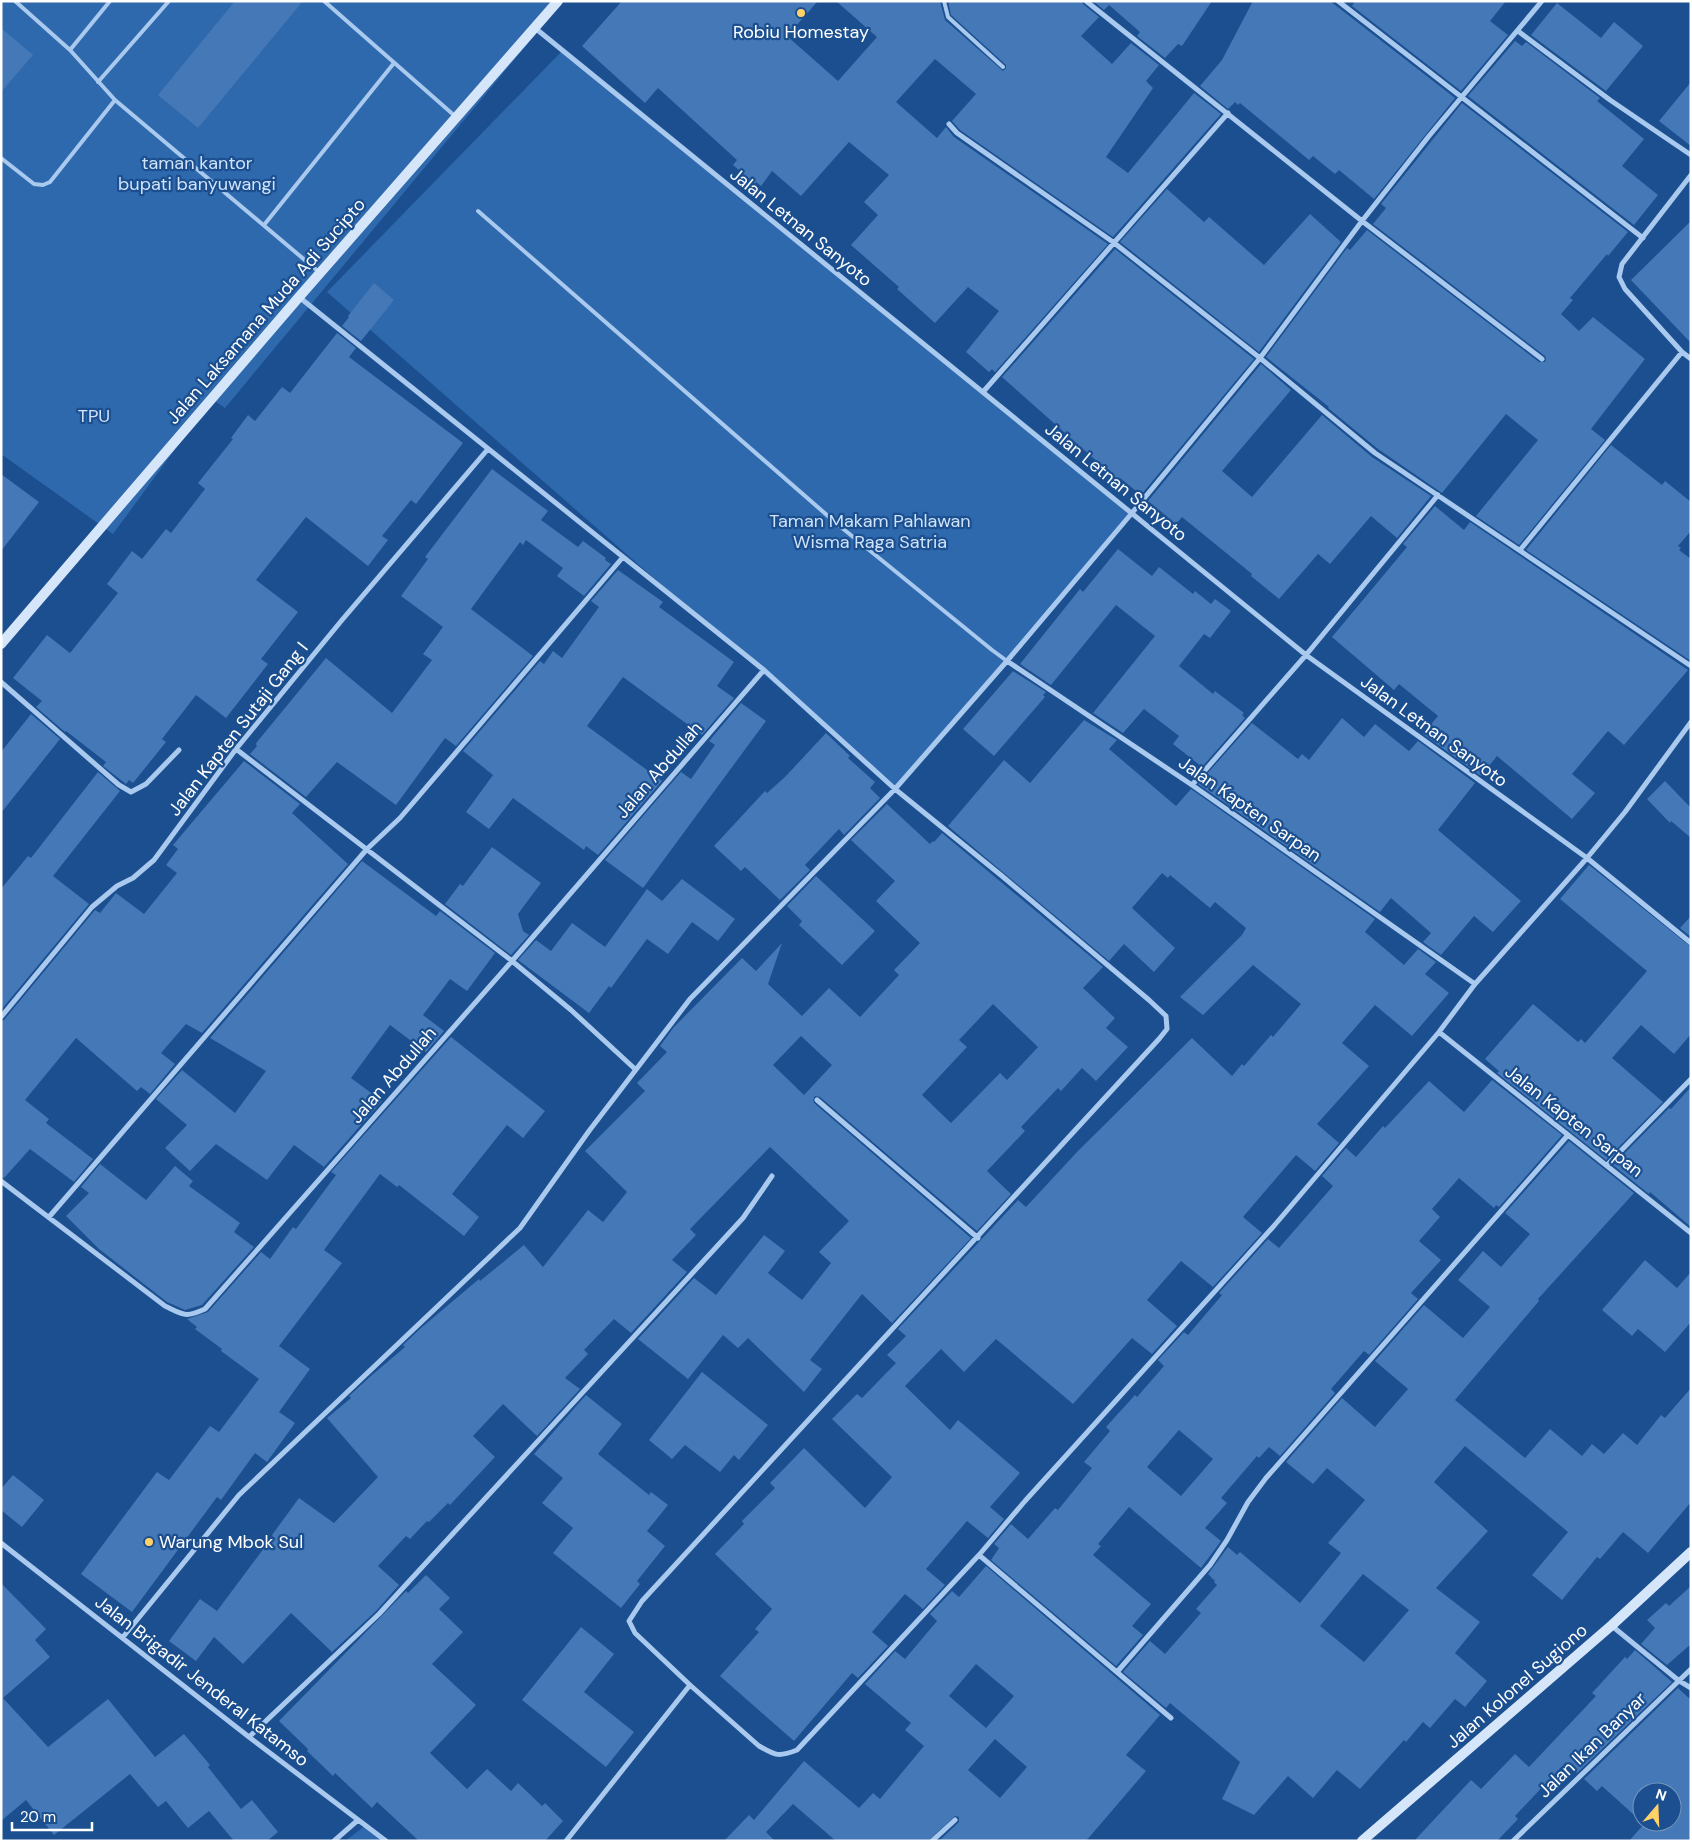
<svg xmlns="http://www.w3.org/2000/svg" width="1692" height="1842" font-family="'DM Sans',sans-serif">
  <style>
    .green { fill: #2e69ad }
    .building { fill: #4478b7; fill-rule: evenodd }
    .lines { fill: none; stroke-linecap: round; stroke-linejoin: round }
    .service { stroke: #a9c9ee; stroke-width: 4 }
    .minor { stroke: #a9c9ee; stroke-width: 5 }
    .secondary { stroke: #d6e6fa; stroke-width: 10 }
    .poi-dot { fill: #ffd166; stroke: #1b4f8f; stroke-width: 2 }
    .labels { text-anchor: middle; dominant-baseline: central; stroke-width: 4.5; stroke-linejoin: round; paint-order: stroke }
    .poi-label { font-size: 18px; fill: #fff; stroke: #1b4f8f }
    .park-label { font-size: 18px; fill: #cfe3fa; stroke: #1b4f8f }
    .street-label { font-size: 18px; fill: #fff; stroke: #1b4f8f }
  </style>
  <rect width="100%" height="100%" fill="#1b4f8f"/>
  <path class="green" d="M1,1H563L225,408L212,399L113,534L1,454Z
    M563,50L1130,515L895,789L327,292Z
    M366,1825L386,1841H345Z"/>
  <path class="building" d="M235,1H303L198,128L158,95Z
    M622,1H818L787,36L838,81L877,37L836,1H940L945,20L1003,71L1006,68V65L951,15L948,1H1082L1083,4L1099,17L1081,36L1112,64L1131,43L1159,65L1146,81L1153,88L1106,157L1128,173L1194,93L1221,114L1113,237L960,130L952,121L976,94L935,59L896,102L937,138L946,127L954,137L1108,244L995,372L992,369L989,372L966,352L999,311L968,287L935,323L897,289L899,287L851,245L878,215L864,202L889,175L849,142L801,196L772,171L761,186L756,182L755,184L733,165L737,160L658,88L645,103L582,46Z
    M1093,1H1212L1182,46L1178,44L1165,58L1137,36L1140,32L1109,5L1104,10Z
    M1253,1H1330L1455,98L1374,199L1339,170L1335,174L1313,156L1309,160L1240,103L1238,105L1235,102L1228,109L1200,86L1222,60Z
    M1355,1H1506L1490,21L1508,35L1461,91L1352,6Z
    M1557,3L1601,38L1614,22L1643,46L1606,91L1531,35Z
    M1,28L33,55L1,92Z
    M1515,41L1522,46L1526,42L1600,98L1597,101L1644,139L1622,166L1658,195L1634,225L1468,96Z
    M1691,82V146L1659,121Z
    M1462,103L1628,232L1608,256L1607,254L1570,298L1573,300L1561,314L1579,331L1593,317L1645,359L1591,429L1605,440L1519,545L1476,516L1538,440L1506,414L1442,493L1378,449L1328,408L1329,407L1266,357L1347,248L1350,250L1367,230L1539,362H1545L1546,359L1545,356L1373,224L1386,208L1381,204Z
    M1167,189L1204,222L1209,217L1264,265L1310,214L1341,242L1259,352L1120,242Z
    M1691,221V343L1631,280Z
    M1115,249L1254,359L1141,495L1120,478L1118,480L1002,377Z
    M374,283L394,300L361,341L342,326L349,317L348,316Z
    M337,333L356,348L349,357L463,443L416,504L411,500L382,536L388,540L368,566L306,517L256,580L298,612L261,659L268,664L226,718L196,695L162,739L166,742L133,783L129,780L126,784L103,766L106,762L66,731L65,732L36,707L42,701L13,678L47,635L70,653L118,593L107,584L132,551L142,559L166,529L171,533L205,489L198,483L233,439L231,438L248,415L255,421L282,387L290,393Z
    M1261,364L1291,390L1222,471L1252,497L1322,415L1372,457L1431,496L1397,538L1371,516L1330,564L1318,554L1279,599L1251,576L1252,574L1182,517L1176,524L1148,501Z
    M1611,445L1662,485L1665,481L1691,502V531L1678,546L1681,548L1679,550L1691,559V661L1526,550Z
    M492,469L548,511L541,520L578,547L583,541L606,558L605,560L611,564L584,596L557,576L563,568L526,540L523,545L520,542L471,609L533,656L456,746L445,738L396,805L337,762L306,797L250,754L257,746L256,744L257,742L326,658L392,713L432,660L423,654L443,627L401,596L428,559L425,557Z
    M1,474L39,502L1,551Z
    M1435,506L1464,530L1470,522L1688,670L1624,745L1608,731L1572,774L1595,793L1572,819L1497,756L1481,776L1423,734L1438,716L1399,684L1394,690L1332,637L1407,547L1403,544Z
    M1118,549L1152,576L1159,567L1193,594L1195,591L1211,604L1215,599L1231,611L1210,638L1204,634L1179,666L1213,694L1215,691L1244,713L1242,715L1245,718L1202,767L1173,744L1179,736L1144,709L1123,733L1093,713L1155,636L1116,605L1051,685L1020,664L1080,589L1083,592Z
    M618,570L663,602L659,607L734,662L717,686L734,698L702,735L623,677L587,726L662,781L598,855L586,846L584,850L513,798L489,829L466,812L493,775L463,751L540,661L544,664L553,651L562,658L599,607L591,601Z
    M1013,671L1046,692L1043,695L1045,697L994,756L963,729Z
    M741,703L766,721L643,888L605,860L681,772L691,779L715,745L709,741Z
    M31,714L60,739L1,813V752Z
    M1342,718L1364,737L1375,724L1409,751L1418,741L1475,783L1438,830L1521,901L1493,932L1474,916L1441,955L1423,942L1431,933L1391,898L1380,912L1198,784L1252,723L1298,759L1302,754L1309,760Z
    M1084,720L1117,740L1109,749L1176,806L1191,789L1375,919L1365,932L1404,965L1418,949L1436,962L1425,974L1449,993L1412,1036L1375,1005L1342,1043L1369,1066L1317,1124L1339,1143L1315,1171L1296,1155L1243,1217L1262,1233L1213,1287L1181,1261L1147,1300L1177,1326L1152,1354L1132,1338L1073,1404L996,1339L964,1372L941,1349L905,1386L950,1430L958,1420L1020,1473L990,1507L1004,1519L988,1538L967,1521L926,1569L945,1585L923,1609L905,1594L872,1632L888,1646L858,1678L852,1673L794,1741L720,1676L759,1632L755,1629L772,1609L715,1554L744,1524L742,1521L775,1488L770,1483L804,1448L865,1508L892,1477L832,1419L857,1394L862,1398L896,1363L887,1355L906,1336L898,1329L1018,1200L1026,1207L1077,1152L1192,1038L1232,1076L1242,1064L1244,1066L1271,1035L1273,1037L1301,1004L1253,965L1203,1015L1180,997L1242,935L1246,928L1215,902L1210,908L1170,875L1168,878L1162,873L1132,908L1175,948L1154,972L1124,944L1109,961L948,826L1004,760L1030,783Z
    M826,733L850,756L848,758L875,782L870,788L880,798L844,835L839,829L805,865L810,870L780,900L745,867L741,871L714,846L765,791L767,793L785,777Z
    M244,761L300,804L292,813L348,864L202,1033L186,1024L161,1053L175,1064L150,1094L141,1087L137,1091L76,1038L25,1100L49,1119L46,1123L93,1159L74,1182L30,1149L4,1178L1,1177V1021L4,1020L95,910L100,913L116,893L144,914L177,873L166,865L178,849L173,845Z
    M98,772L120,791L53,876L89,904L1,1010V889L28,856L31,858Z
    M1665,781L1691,808V838L1671,821L1670,823L1647,799Z
    M887,804L930,844L933,841L934,842L942,833L1103,967L1083,988L1115,1018L1106,1028L1128,1047L1096,1081L1082,1068L1061,1091L1058,1088L1021,1127L1025,1131L987,1171L1011,1194L977,1231L820,1097L815,1096L813,1100L814,1103L971,1238L892,1323L862,1294L810,1360L822,1369L804,1392L748,1338L738,1348L723,1335L688,1379L638,1339L694,1278L716,1295L764,1235L785,1251L768,1273L802,1300L831,1263L819,1252L849,1221L770,1147L690,1229L696,1235L672,1260L687,1272L631,1333L614,1319L584,1350L588,1354L565,1378L580,1389L537,1436L503,1404L473,1436L495,1457L450,1505L448,1503L429,1522L427,1521L410,1539L406,1536L378,1566L399,1585L376,1611L332,1652L291,1613L243,1664L214,1637L196,1661L169,1641L200,1599L217,1611L273,1536L272,1535L299,1498L334,1523L378,1477L327,1418L351,1398L349,1396L372,1375L405,1347L403,1345L421,1328L479,1279L480,1281L524,1245L543,1267L588,1210L603,1222L627,1192L585,1151L645,1091L637,1083L667,1052L660,1046L674,1027L742,958L756,971L782,943L768,984L802,1016L829,988L860,1017L899,975L894,970L920,943L876,901L895,881L851,840ZM993,1004L1038,1047L1007,1080L1000,1073L951,1123L922,1095L967,1047L959,1040ZM801,1036L832,1065L804,1095L773,1065Z
    M492,847L541,883L518,914L523,931L529,935L511,955L445,904L460,884L463,886Z
    M362,861L436,916L440,911L495,953L467,991L450,979L423,1015L444,1031L426,1052L390,1025L351,1078L382,1101L324,1167L294,1145L267,1180L216,1144L190,1171L165,1148L187,1125L156,1099L182,1070L235,1113L266,1071L210,1038Z
    M1589,865L1691,947V1034L1674,1054L1641,1025L1612,1058L1663,1102L1606,1160L1497,1073L1499,1071L1485,1059L1533,1004L1578,1042L1581,1039L1585,1043L1647,971L1560,899Z
    M816,876L875,931L842,965L799,925L802,921L787,906Z
    M682,879L735,919L718,941L692,922L668,954L647,939L611,988L609,986L589,1013L518,960L536,940L551,951L572,923L605,947L647,889L662,901Z
    M1691,916V937L1680,928Z
    M451,1037L545,1111L523,1138L507,1125L452,1194L479,1217L464,1236L399,1185L397,1187L380,1174L324,1250L342,1263L279,1346L310,1369L279,1412L295,1423L267,1462L255,1453L221,1500L217,1497L132,1612L81,1574L157,1472L169,1480L210,1426L219,1432L259,1379L221,1351L222,1349L195,1329L197,1327L187,1319L208,1312L261,1252L270,1259L293,1227L296,1229L336,1175L331,1172Z
    M1492,1080L1562,1135L1499,1207L1496,1205L1494,1208L1459,1178L1432,1209L1440,1217L1419,1241L1441,1260L1411,1293L1418,1299L1369,1355L1364,1351L1331,1389L1335,1393L1280,1456L1269,1447L1259,1458L1257,1456L1221,1498L1227,1503L1205,1528L1221,1541L1201,1568L1129,1507L1098,1544L1101,1546L1093,1555L1151,1604L1132,1626L1143,1635L1116,1666L991,1560L999,1548L994,1544L1011,1524L1028,1539L1055,1508L1058,1510L1092,1468L1084,1462L1110,1431L1106,1427L1135,1395L1137,1397L1164,1366L1158,1360L1184,1332L1188,1335L1222,1295L1219,1293L1268,1239L1279,1248L1333,1186L1322,1176L1346,1148L1356,1157L1383,1126L1385,1128L1429,1081L1464,1112ZM1179,1430L1213,1459L1181,1496L1147,1467Z
    M1691,1087V1227L1650,1192L1649,1194L1613,1165L1669,1108L1671,1109Z
    M1569,1141L1634,1193L1538,1299L1539,1301L1455,1400L1525,1458L1550,1429L1582,1456L1592,1444L1604,1454L1623,1433L1637,1445L1661,1415L1665,1418L1691,1388V1502L1648,1553L1623,1532L1600,1559L1597,1557L1562,1600L1532,1575L1568,1532L1465,1446L1434,1482L1488,1531L1436,1588L1480,1622L1455,1653L1487,1681L1465,1707L1455,1699L1430,1728L1423,1722L1406,1742L1404,1740L1360,1789L1337,1770L1313,1798L1288,1776L1254,1815L1222,1799L1240,1762L1170,1703L1166,1708L1123,1672L1150,1641L1165,1654L1201,1613L1196,1609L1217,1585L1214,1582L1215,1581L1208,1574L1228,1547L1237,1555L1240,1552L1300,1603L1341,1553L1328,1543L1365,1500L1327,1468L1313,1484L1286,1462L1342,1398L1375,1427L1408,1389L1375,1361L1424,1305L1463,1338L1490,1307L1458,1280L1483,1251L1501,1267L1530,1234L1505,1213ZM1363,1574L1409,1610L1364,1662L1320,1626Z
    M100,1164L146,1200L175,1166L193,1181L189,1186L240,1223L234,1232L254,1247L202,1305L185,1310L167,1302L99,1249L66,1216L89,1193L81,1187Z
    M1645,1260L1677,1288L1691,1272V1322L1665,1352L1638,1329L1632,1336L1602,1310Z
    M702,1372L768,1425L739,1460L734,1455L720,1472L685,1445L672,1459L649,1440Z
    M586,1395L622,1424L598,1454L649,1495L651,1492L668,1505L647,1531L665,1546L637,1581L640,1584L621,1608L553,1553L573,1528L542,1503L563,1478L534,1454Z
    M13,1475L44,1500L22,1527L1,1510V1489Z
    M986,1566L1160,1715L1126,1755L1146,1771L1086,1841H939L959,1822V1817L955,1816L928,1841H836L793,1804L766,1832L775,1841H724L749,1815L754,1820L804,1761L859,1808L873,1793L880,1799L924,1746L905,1730L911,1723L865,1684L895,1651L905,1659L937,1621L930,1614L952,1591L959,1597ZM976,1664L1014,1696L986,1728L949,1696ZM995,1739L1027,1767L1000,1798L968,1770Z
    M426,1575L450,1598L439,1609L463,1632L432,1664L476,1705L430,1753L467,1789L487,1769L511,1791L518,1783L542,1806L545,1803L563,1821L545,1841H419L377,1802L372,1808L335,1773L333,1776L307,1751L308,1749L279,1721L406,1591L408,1593Z
    M1,1583L46,1629L35,1640L50,1657L3,1698L48,1747L108,1699L155,1757L184,1734L210,1765L208,1767L241,1809L252,1800L278,1832L267,1841H234L209,1811L188,1828L166,1801L158,1807L130,1774L54,1835L26,1800L1,1821Z
    M1691,1586V1644L1667,1665L1641,1644L1655,1628L1647,1620L1666,1603L1669,1606Z
    M581,1627L614,1654L584,1692L634,1732L606,1767L522,1700Z
    M1635,1650L1672,1682L1577,1773L1566,1762L1515,1816L1518,1819L1497,1841H1414L1471,1780L1481,1789L1515,1754L1529,1767L1596,1696L1592,1693L1625,1657L1627,1659Z
    M1678,1688L1691,1700V1841H1629L1644,1824L1602,1786L1597,1791L1584,1779ZM1642,1792H1672V1822H1642Z"/>
  <g class="lines">
    <path class="service" d="M15,1L70,50L115,100L319,272
      M324,1L456,117
      M944,1L948,17L1003,67
      M70,50L110,1
      M98,82L169,1
      M1,158L34,184L43,185L50,182L115,100
      M478,211L836,523L992,650L1007,661
      M264,225L394,63"/>
    <path class="minor" d="M1086,1L1362,221L1542,359
      M1338,1L1643,238
      M535,28L1306,655L1587,858L1691,943
      M1518,31L1610,100L1691,155
      M949,124L957,133L1113,242L1260,358L1375,453L1691,666
      M299,297L764,670L895,789L1002,876L1149,1000L1166,1016L1167,1029L1159,1039C988,1227 814,1413 642,1601L629,1621L635,1633L690,1685
      M1682,352L1625,289L1619,277L1622,264L1691,175
      M983,392L1228,113
      M1520,550L1682,352L1691,359
      M1007,661L1192,785L1475,984
      M1,682L119,785L131,792L146,784L179,750
      M236,749L512,961L571,1010L635,1069
      M1192,785L1306,655L1438,495
      M1,1017L92,907L117,886L133,878L154,860L236,749L342,620L488,449
      M1439,1032L1691,1233
      M817,1100L978,1238
      M1607,1165L1691,1079
      M1,1181L165,1306C184,1315 185,1318 205,1309L512,961L764,670
      M49,1217L367,849L400,818L623,557
      M1,1543L249,1737L386,1841
      M979,1555L1171,1718
      M1612,1626L1678,1680L1691,1688
      M123,1637L239,1495L520,1228L589,1131L690,999L895,789L1007,661L1132,513L1260,358L1362,221L1429,136L1542,1
      M1117,1672L1210,1565L1227,1540L1248,1502L1266,1478L1568,1135
      M249,1737L379,1614L743,1218L772,1176
      M334,1841L358,1820
      M566,1841L690,1685L759,1746C776,1756 779,1757 797,1750L979,1555L1025,1501L1273,1227L1439,1032L1475,984L1587,858L1625,812L1691,722
      M932,1841L955,1820
      M1513,1841L1691,1669"/>
    <path class="secondary" d="M1,644L299,297L558,1
      M1362,1841L1612,1625L1691,1552"/>
  </g>
  <g class="poi-dot">
    <circle cx="801" cy="13" r="5"/>
    <circle cx="149" cy="1542" r="5"/>
  </g>
  <g class="labels">
    <g class="poi-label">
      <text x="801" y="32">Robiu Homestay</text>
      <text x="159" y="1542" text-anchor="start">Warung Mbok Sul</text>
    </g>
    <g class="park-label">
      <text x="197" y="163">taman kantor<tspan x="197" dy="21">bupati banyuwangi</tspan></text>
      <text x="94" y="416">TPU</text>
      <text x="870" y="521">Taman Makam Pahlawan<tspan x="870" dy="21">Wisma Raga Satria</tspan></text>
    </g>
    <g class="street-label">
      <text transform="translate(801 227) rotate(39)">Jalan Letnan Sanyoto</text>
      <text transform="translate(266 311) rotate(-49)">Jalan Laksamana Muda Adi Sucipto</text>
      <text transform="translate(1116 482) rotate(39)">Jalan Letnan Sanyoto</text>
      <text transform="translate(238 729) rotate(-52)">Jalan Kapten Sutaji Gang I</text>
      <text transform="translate(1434 731) rotate(36)">Jalan Letnan Sanyoto</text>
      <text transform="translate(659 770) rotate(-49)">Jalan Abdullah</text>
      <text transform="translate(1250 809) rotate(35)">Jalan Kapten Sarpan</text>
      <text transform="translate(393 1075) rotate(-49)">Jalan Abdullah</text>
      <text transform="translate(1574 1121) rotate(38)">Jalan Kapten Sarpan</text>
      <text transform="translate(202 1681) rotate(38)">Jalan Brigadir Jenderal Katamso</text>
      <text transform="translate(1517 1686) rotate(-41)">Jalan Kolonel Sugiono</text>
      <text transform="translate(1592 1745) rotate(-44)">Jalan Ikan Banyar</text>
    </g>
  </g>
  <rect width="1692" height="1842" fill="none" stroke="#ffffff" stroke-width="5"/>
  <g transform="translate(1657 1807) rotate(19)"><circle r="24" fill="#1b4f8f" stroke="#7695bc"/>
  <path d="M0-4L9 19L0 12L-9 19Z" fill="#ffd166"/>
  <text y="-8" font-size="14" font-weight="bold" text-anchor="middle" fill="#ffffff">N</text>
  </g>
  <path d="M12 1822v8h80v-8" fill="none" stroke="#ffffff" stroke-width="2.5"/>
  <text x="20" y="1822" font-size="15" fill="#ffffff" stroke="#1b4f8f" stroke-width="4" paint-order="stroke">20 m</text>
</svg>
